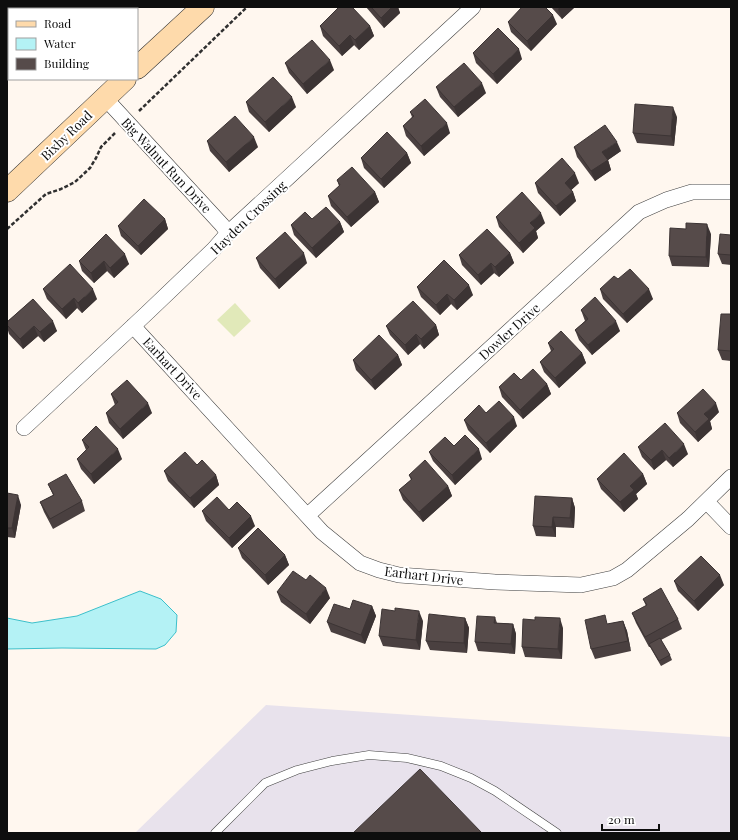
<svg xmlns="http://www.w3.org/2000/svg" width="738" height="840" font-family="'Playfair Display',serif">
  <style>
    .industrial { fill: #e8e2ec }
    .green { fill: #e1e9b9 }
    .water { fill: #b4f2f5; stroke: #3cc0cb }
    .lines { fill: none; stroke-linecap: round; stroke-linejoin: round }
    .lane-casing { stroke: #414141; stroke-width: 9 }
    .street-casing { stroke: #414141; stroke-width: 16 }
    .secondary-casing { stroke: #303030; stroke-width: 23 }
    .path { stroke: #303030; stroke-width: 2.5; stroke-dasharray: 4 2; stroke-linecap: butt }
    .lane { stroke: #fff; stroke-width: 8 }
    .street { stroke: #fff; stroke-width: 15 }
    .secondary { stroke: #fedaab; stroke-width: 22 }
    .wall { fill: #4a4040 }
    .shaded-wall { fill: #3c3434 }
    .building { fill: #564b4a; stroke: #3c3434 }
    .labels { text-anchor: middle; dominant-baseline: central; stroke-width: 4; stroke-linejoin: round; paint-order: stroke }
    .street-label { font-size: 13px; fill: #0e0e0e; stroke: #fff }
  </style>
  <rect width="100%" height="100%" fill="#fff7ef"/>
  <path class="industrial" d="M266,705L731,737V833H135Z"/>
  <path class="green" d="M235,303L251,321L234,337L217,320Z"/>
  <path class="water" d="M140,591L161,599L177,615L176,632L165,645L156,649L62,648L7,649V618L32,623L77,616Z"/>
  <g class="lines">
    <defs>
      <path id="lane" d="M215,833L265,783L297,770L332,761L369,755L407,758L441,766L471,778L495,791L557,833"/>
      <path id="street" d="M105,98L222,225L228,233
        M133,326L322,532L360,563L379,570L399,575L495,582L581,585L613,578L627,570L688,519L731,477
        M24,428L147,313L214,249L228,233L473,7
        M707,502L731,527
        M308,515L639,212L666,200L692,192H731"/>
      <path id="secondary" d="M137,68L203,7
        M7,191L125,79"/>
    </defs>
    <use href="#lane" class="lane-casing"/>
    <use href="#street" class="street-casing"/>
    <use href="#secondary" class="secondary-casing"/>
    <path class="path" d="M139,111L247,7
      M7,229L46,194L61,189L75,182L90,168L96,158L101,147L115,133"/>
    <use href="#lane" class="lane"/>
    <use href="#street" class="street"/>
    <use href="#secondary" class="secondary"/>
  </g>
  <path class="wall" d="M366,7H398L400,13L384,28Z
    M551,7H575L562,19Z
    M508,22L557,24L531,51L511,32Z
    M320,26H370L374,36L359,50L354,45L342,56L323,36Z
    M473,53L522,59L497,84L476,63Z
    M285,63L334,70L307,94L289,73Z
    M436,87L486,93L458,117L440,97Z
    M246,102L296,107L269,132L249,112Z
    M410,112L450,133L424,156L406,136L403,126L412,117Z
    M677,117L674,146L637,143L633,133Z
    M207,141L258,147L229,172L210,151Z
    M574,147L621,151L608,160L611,170L595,181L577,157Z
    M407,153L411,163L384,188L364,168L361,158Z
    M337,180L375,192L379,202L351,227L331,206L328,196L339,186Z
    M535,183H579L571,190L573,192L576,201L560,216L538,193Z
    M496,217L545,223L536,231L538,238L523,253L499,227Z
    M165,219L168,229L141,255L121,236L118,226Z
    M312,219L340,222L344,232L316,258L294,235L291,225Z
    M106,234L129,264L114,278L107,271L94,283L82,271L79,261Z
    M711,234L709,267L672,266L669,256Z
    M731,235V265L722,264L718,254Z
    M510,253L514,263L499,277L494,273L481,285L462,265L459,255Z
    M256,258L307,263L279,289L260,268Z
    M618,279L653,299L627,323L603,299L600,289Z
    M417,287L473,295L457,310L451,304L440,315L421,297Z
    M43,289L97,299L82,313L77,308L66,319L47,299Z
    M33,299L57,331L44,342L38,336L23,349L9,334L7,327V322Z
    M581,310L620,331L592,355L579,340L575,330L585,321Z
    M731,314V361L722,360L718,350Z
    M436,325L439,335L424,349L420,344L408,355L390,335L386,326Z
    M548,343L582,353L586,363L559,388L544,372L540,362L551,351Z
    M398,355L402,365L375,390L356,370L353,360Z
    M521,380L547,384L551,394L523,419L502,397L499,387Z
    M111,394L152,413L123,439L109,423L106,413L115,405Z
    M719,412L710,421L712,429L698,442L680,423L677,413Z
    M486,413L517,426L490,453L468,430L464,420Z
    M82,440L122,459L94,484L81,469L77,459L86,450Z
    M454,446L482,459L455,485L433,461L429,452Z
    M638,447L688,454L673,467L666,460L654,470L642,457Z
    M164,471L216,475L219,485L194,508L168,481Z
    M643,474L647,484L636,494L638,499L624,512L601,489L597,479Z
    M409,475L448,486L452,496L423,522L403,500L399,490L411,480Z
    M48,484L82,501L85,511L53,529L44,512L40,502L53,495Z
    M7,493L21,505L15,538L7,537Z
    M572,498L575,508L574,528L556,527V537L536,536L533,526Z
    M229,510L255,526L232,548L206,521L202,511Z
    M238,548L285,555L289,565L268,585L242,558Z
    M674,581L724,585L698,611L678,591Z
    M277,592L330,598L310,624L281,602Z
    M643,599L678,619L682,629L661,640L670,655L672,660L661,666L650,647H649L636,623L632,613L646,606Z
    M372,606L376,616L365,644L331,632L327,622L350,609Z
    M495,617L497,623L513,624L516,634L515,654L478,651L475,642Z
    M465,618L469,628L467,653L430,650L426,641Z
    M423,621L420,650L383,646L379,636Z
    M623,621L627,631L631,651L595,659L591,649L608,624Z
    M563,628L562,659L525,657L522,647Z"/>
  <path class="shaded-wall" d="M392,7H398L400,13L384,28L381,18Z
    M560,7H575L562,19L558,9Z
    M553,15L557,24L531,51L527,41Z
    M370,26L374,36L359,50L355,40Z
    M350,35L354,45L342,56L339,46Z
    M519,49L522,59L497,84L493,74Z
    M330,60L334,70L307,94L303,84Z
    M482,83L486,93L458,117L454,107Z
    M292,97L296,107L269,132L265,122Z
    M673,107L677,117L674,146L671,136Z
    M447,123L450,133L424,156L421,146Z
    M254,137L258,147L229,172L226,162Z
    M617,142L621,151L608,160L611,170L595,181L591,171L602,152Z
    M407,153L411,163L384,188L381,179Z
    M575,173L579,183L568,193L565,183Z
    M375,192L379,202L351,227L347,217Z
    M573,192L576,201L560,216L556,206Z
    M541,213L545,223L536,231L538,238L523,253L519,243L530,223Z
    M165,219L168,229L141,255L138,246Z
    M340,222L344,232L316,258L312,248Z
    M707,224L711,234L709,267L706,257Z
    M304,253L307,263L279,289L275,279Z
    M510,253L514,263L499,277L495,267Z
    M125,254L129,264L114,278L110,268Z
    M104,261L107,271L94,283L91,273Z
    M491,263L494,273L481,285L478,275Z
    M469,285L473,295L457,310L454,300Z
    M93,289L97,299L82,313L78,303Z
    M649,289L653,299L627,323L623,314Z
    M447,294L451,304L440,315L436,305Z
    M74,298L77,308L66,319L62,309Z
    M53,321L57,331L44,342L40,332Z
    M616,321L620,331L592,355L588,345Z
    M436,325L439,335L424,349L421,339Z
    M34,326L38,336L23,349L20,339Z
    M416,334L420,344L408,355L405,345Z
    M582,353L586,363L559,388L555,378Z
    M398,355L402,365L375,390L371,380Z
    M547,384L551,394L523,419L520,410Z
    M148,403L152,413L123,439L120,429Z
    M716,403L719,412L710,421L712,429L698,442L695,432L704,414Z
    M514,417L517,426L490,453L486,443Z
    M684,444L688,454L673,467L669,458Z
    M118,449L122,459L94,484L91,474Z
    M479,449L482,459L455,485L452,475Z
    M662,450L666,460L654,470L651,460Z
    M643,474L647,484L636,494L638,499L624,512L620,502L630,486Z
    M216,475L219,485L194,508L190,498Z
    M448,486L452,496L423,522L419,512Z
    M18,495L21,505L15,538L12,528Z
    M572,498L575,508L574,528L570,518Z
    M251,516L255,526L232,548L229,538Z
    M553,517L556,527V537L552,527Z
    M285,555L289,565L268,585L265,575Z
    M720,575L724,585L698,611L694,601Z
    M326,588L330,598L310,624L306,614Z
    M372,606L376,616L365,644L361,635Z
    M419,611L423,621L420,650L416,640Z
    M465,618L469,628L467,653L464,643Z
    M560,618L563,628L562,659L558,649Z
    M623,621L627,631L631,651L628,641Z
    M513,624L516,634L515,654L511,644Z"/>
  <path class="building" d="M339,7H352L370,26L355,40L350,35L339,46L320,26Z
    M371,7H392L381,18Z
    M522,7H545L553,15L527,41L508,22Z
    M498,28L519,49L493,74L473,53Z
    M312,40L330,60L303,84L285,63Z
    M464,63L482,83L454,107L436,87Z
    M273,77L292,97L265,122L246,102Z
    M425,99L447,123L421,146L403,126L414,116L410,112Z
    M635,104L673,107L671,136L633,133Z
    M235,116L254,137L226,162L207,141Z
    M605,125L617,142L602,152L608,160L591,171L574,147Z
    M387,132L407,153L381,179L361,158Z
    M562,158L575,173L565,183L573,192L556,206L535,183Z
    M352,167L375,192L347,217L328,196L340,185L337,180Z
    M522,192L541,213L530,223L535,228L519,243L496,217Z
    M144,199L165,219L138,246L118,226Z
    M326,207L340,222L312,248L291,225L305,212L312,219Z
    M686,223L707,224L706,257L669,256L670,228L686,229Z
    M487,229L510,253L495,267L491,263L478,275L459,255Z
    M285,232L304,253L275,279L256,258Z
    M106,234L125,254L110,268L104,261L91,273L79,261Z
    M720,234L731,235V255L718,254Z
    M444,260L469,285L454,300L447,294L436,305L417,287Z
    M70,264L93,289L78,303L74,298L62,309L43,289Z
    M630,269L649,289L623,314L600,289L614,276L618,279Z
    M595,297L616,321L588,345L575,330L588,319L581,310Z
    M33,299L53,321L40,332L34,326L20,339L7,325V322Z
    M413,301L436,325L421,339L416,334L405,345L386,326Z
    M721,314H731V351L718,350Z
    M561,331L582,353L555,378L540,362L554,349L548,343Z
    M379,335L398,355L371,380L353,360Z
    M533,369L547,384L520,410L499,387L514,373L521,380Z
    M127,380L148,403L120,429L106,413L118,402L111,394Z
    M703,389L716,403L704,414L709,419L695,432L677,413Z
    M499,401L514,417L486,443L464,420L479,405L486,413Z
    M665,423L684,444L669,458L662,450L651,460L638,447Z
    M96,426L118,449L91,474L77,459L89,447L82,440Z
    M465,435L479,449L452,475L429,452L445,437L454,446Z
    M185,452L197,465L202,460L216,475L190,498L164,471Z
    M624,453L643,474L630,486L634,490L620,502L597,479Z
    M425,460L448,486L419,512L399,490L412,479L409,475Z
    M66,474L82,501L50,519L40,502L54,495L48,484Z
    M7,493L18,495L12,528H7Z
    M535,496L572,498L570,518L553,517L552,527L533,526Z
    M217,497L229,510L237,502L251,516L229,538L202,511Z
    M258,528L285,555L265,575L238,548Z
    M701,556L720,575L694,601L674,581Z
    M293,571L306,580L310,575L326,588L306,614L277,592Z
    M661,588L678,619L645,637L632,613L647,605L643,599Z
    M353,600L372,606L361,635L327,622L334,604L350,609Z
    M395,608L419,611L416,640L379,636L382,609L395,611Z
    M429,614L465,618L464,643L426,641Z
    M605,615L607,624L623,621L628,641L591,649L585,620Z
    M477,616L495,617L494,623L513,624L511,644L475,642Z
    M535,617L560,618L558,649L522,647L523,619L535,620Z
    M660,638L670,655L659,661L649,644Z
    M420,769L482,833H353Z"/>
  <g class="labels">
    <g class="street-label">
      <text transform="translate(66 135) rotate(-44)">Bixby Road</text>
      <text transform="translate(167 165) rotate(47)">Big Walnut Run Drive</text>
      <text transform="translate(248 217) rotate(-44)">Hayden Crossing</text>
      <text transform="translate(509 331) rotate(-42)">Dowler Drive</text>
      <text transform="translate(173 368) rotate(47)">Earhart Drive</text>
      <text transform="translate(424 575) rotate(7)">Earhart Drive</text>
    </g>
  </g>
  <rect width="738" height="840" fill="none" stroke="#0e0e0e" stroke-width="16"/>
  <rect x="8" y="8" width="130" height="72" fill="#ffffff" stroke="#9f9f9f"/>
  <rect x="16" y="21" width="20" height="6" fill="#fedaab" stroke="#9f9f9f"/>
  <text x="44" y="28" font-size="12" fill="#0e0e0e">Road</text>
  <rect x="16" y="38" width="20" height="12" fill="#b4f2f5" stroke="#9f9f9f"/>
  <text x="44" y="48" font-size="12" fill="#0e0e0e">Water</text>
  <rect x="16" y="58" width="20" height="12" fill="#564b4a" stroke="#9f9f9f"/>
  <text x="44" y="68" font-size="12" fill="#0e0e0e">Building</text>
  <path d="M602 824v6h57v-6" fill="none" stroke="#0e0e0e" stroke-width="2"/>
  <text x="608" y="824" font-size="12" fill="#0e0e0e" stroke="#ffffff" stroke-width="3" paint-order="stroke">20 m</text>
</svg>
